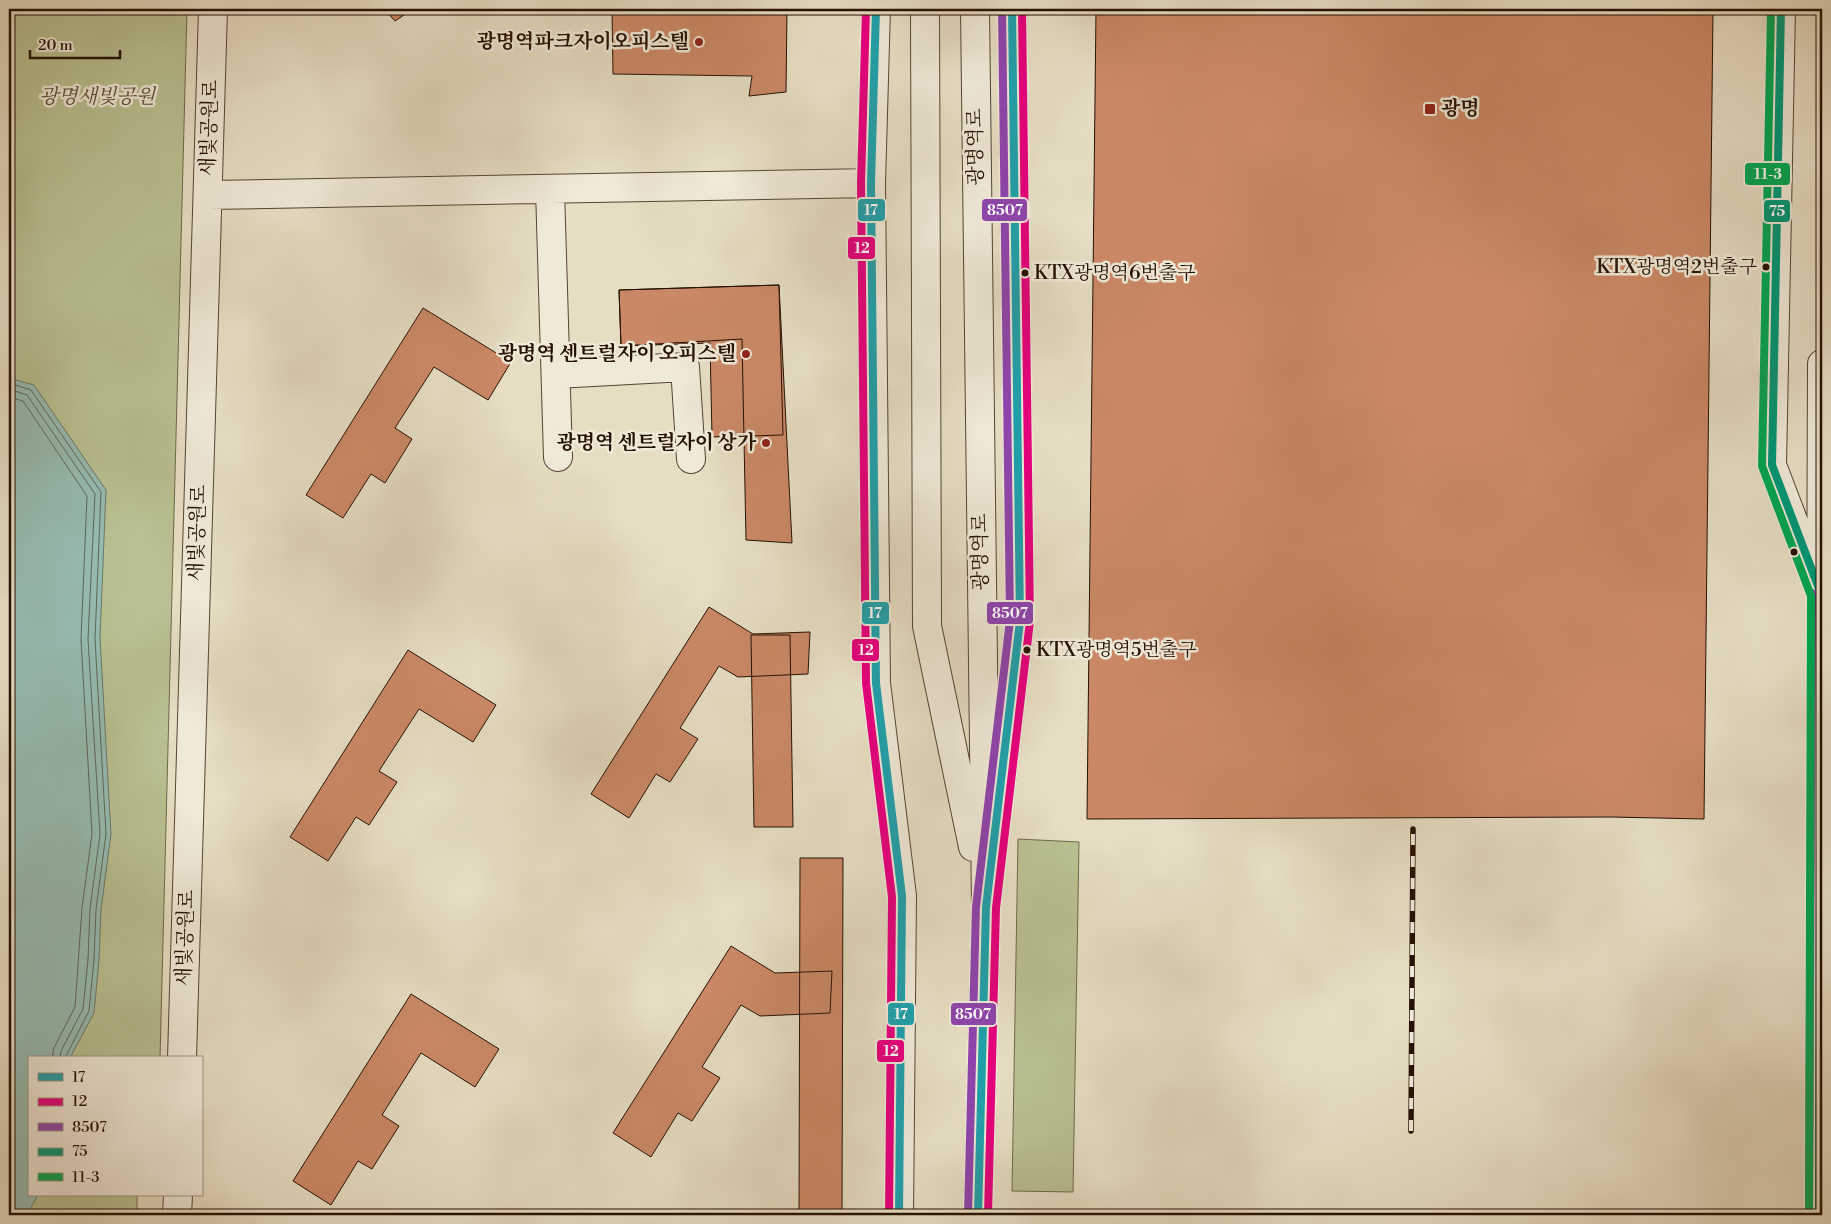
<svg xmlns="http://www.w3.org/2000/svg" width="1831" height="1224" font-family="'Libre Bodoni','Noto Serif KR',serif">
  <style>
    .green { fill: #b9c091; stroke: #6f684a }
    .water { fill: #96bcb1; stroke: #69786b }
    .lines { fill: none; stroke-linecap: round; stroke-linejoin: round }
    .shore { stroke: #5e665a; stroke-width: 1 }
    .building { fill: #ca8866; stroke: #251103 }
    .minor-casing { stroke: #543; stroke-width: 30 }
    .minor { stroke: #efe9d8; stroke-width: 28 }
    .rail-casing { stroke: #251103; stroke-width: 5.5 }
    .rail { stroke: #efe9d8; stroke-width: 4; stroke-dasharray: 11; stroke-linecap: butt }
    .bus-1-casing { stroke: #efe9d8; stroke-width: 11 }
    .bus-2-casing { stroke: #efe9d8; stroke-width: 11 }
    .bus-3-casing { stroke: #efe9d8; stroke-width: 11 }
    .bus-4-casing { stroke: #efe9d8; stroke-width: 11 }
    .bus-5-casing { stroke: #efe9d8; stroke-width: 11 }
    .bus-1 { stroke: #20a0aa; stroke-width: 8 }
    .bus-2 { stroke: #e5007d; stroke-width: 8 }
    .bus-3 { stroke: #8e44ad; stroke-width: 8 }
    .bus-4 { stroke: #009775; stroke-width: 8 }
    .bus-5 { stroke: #00a651; stroke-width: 8 }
    .poi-dot { fill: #8f2418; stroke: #efe9d8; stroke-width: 2 }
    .bus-dot { fill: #251103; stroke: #efe9d8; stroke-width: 2 }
    .labels { text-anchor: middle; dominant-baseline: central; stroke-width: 5; stroke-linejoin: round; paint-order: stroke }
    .bus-label { font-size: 19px; fill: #251103; stroke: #efe9d8; text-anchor: start }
    .poi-label { font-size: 20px; font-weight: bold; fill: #251103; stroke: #efe9d8; text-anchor: end }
    .park-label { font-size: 20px; font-style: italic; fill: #594e35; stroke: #efe9d8 }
    .street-label { font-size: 20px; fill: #251103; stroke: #efe9d8 }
    .line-badge { stroke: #efe9d8; stroke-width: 2 }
    .badge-label { font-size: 14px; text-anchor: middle; font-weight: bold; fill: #fff }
  </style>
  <rect width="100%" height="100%" fill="#e6ddc3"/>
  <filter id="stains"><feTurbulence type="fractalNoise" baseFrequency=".004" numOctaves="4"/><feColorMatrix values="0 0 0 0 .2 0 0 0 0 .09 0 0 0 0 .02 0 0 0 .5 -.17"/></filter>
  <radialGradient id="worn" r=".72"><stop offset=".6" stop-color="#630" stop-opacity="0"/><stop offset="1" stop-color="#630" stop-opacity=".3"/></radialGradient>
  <path class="green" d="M9,9H187L160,1058H29V1195H137V1215H9Z
    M1018,839L1079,842L1073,1192L1012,1191Z"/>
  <path class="water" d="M9,378L34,385L106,490L100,638L111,834L101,910L99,960L94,1013L70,1058H29V1195H38L27,1215H9Z"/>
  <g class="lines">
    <path class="shore" d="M9,383L31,390L101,492L95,639L106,834L96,909L94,959L89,1011L67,1054L66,1058
      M9,389L27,395L95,494L88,639L100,834L90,909L88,959L83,1009L61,1051L60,1058
      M9,397L23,401L87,496L81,639L92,834L82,908L75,1007L54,1048L52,1058"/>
  </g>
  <path class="building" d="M384,9H413L395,21Z
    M612,9H787L786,92L749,96L752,76L613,74Z
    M1096,9H1713L1704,819L1611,817L1087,819Z
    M779,285L783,435L712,437L710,343L621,346L619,290Z
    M779,285L792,543L746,540L742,339L621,346L619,290Z
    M423,308L511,362L488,400L434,367L395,428L412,439L385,483L371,474L343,518L306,495Z
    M709,607L753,634L810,632L808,674L738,677L719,666L680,728L698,739L670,782L656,774L629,818L591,794Z
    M751,635H790L793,827H754Z
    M408,650L496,705L473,742L419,709L379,771L397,782L369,825L356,817L328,861L290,837Z
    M800,858H843L842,1215H799Z
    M731,946L775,973L832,971L830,1013L760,1016L741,1005L702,1067L720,1078L692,1121L678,1113L651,1157L613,1133Z
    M411,994L499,1049L475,1087L421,1053L382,1115L399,1126L372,1169L358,1161L331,1205L293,1181Z"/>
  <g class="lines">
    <defs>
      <path id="minor" d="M876,9L871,183L876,683L902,896L899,1215
        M925,9L927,626L973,847
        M975,9L986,907L978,1215
        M1781,9L1772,465L1815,578
        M550,189L558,457
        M208,195L871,183
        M556,374L685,367L691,459
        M999,799L1020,621L1012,9
        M182,1058L213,9
        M177,1215L178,1195
        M1819,1215L1822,364"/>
    </defs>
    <use href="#minor" class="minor-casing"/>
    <use href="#minor" class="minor"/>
    <defs>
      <path id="rail" d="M1411,1131L1413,829"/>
    </defs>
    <use href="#rail" class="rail-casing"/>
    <use href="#rail" class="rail"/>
    <defs>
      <path id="bus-1" d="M876,9L871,183L876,683L902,896L899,1215
        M978,1215L986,907L1020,621L1012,9"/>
      <path id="bus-2" d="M866,9L861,183L866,683L892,897L889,1215
        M988,1215L996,908L1030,621L1022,9"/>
      <path id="bus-3" d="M968,1215L976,907L1010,620L1002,9
        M1809,1215L1812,593"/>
      <path id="bus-4" d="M1781,9L1772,465L1821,594L1819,1215"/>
      <path id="bus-5" d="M1771,9L1762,466L1811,596L1809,1215"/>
    </defs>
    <use href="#bus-1" class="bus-1-casing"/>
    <use href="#bus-2" class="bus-2-casing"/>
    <use href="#bus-3" class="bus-3-casing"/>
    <use href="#bus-4" class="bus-4-casing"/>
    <use href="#bus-5" class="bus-5-casing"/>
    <use href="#bus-1" class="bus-1"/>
    <use href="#bus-2" class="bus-2"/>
    <use href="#bus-3" class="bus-3"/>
    <use href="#bus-4" class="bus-4"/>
    <use href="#bus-5" class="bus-5"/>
  </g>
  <g class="poi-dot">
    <circle cx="699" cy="42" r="5"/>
    <rect x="1424" y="103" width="12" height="12" rx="2.5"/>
    <circle cx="746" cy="354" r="5"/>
    <circle cx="766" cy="443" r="5"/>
  </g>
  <g class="bus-dot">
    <circle cx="1766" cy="267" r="4.5"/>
    <circle cx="1025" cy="273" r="4.5"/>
    <circle cx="1794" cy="552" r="4.5"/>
    <circle cx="1027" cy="650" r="4.5"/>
  </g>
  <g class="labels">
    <g class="bus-label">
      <text x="1757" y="267" text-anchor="end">KTX광명역2번출구</text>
      <text x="1034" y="273">KTX광명역6번출구</text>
      <text x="1036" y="650">KTX광명역5번출구</text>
    </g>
    <g class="poi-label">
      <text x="689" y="42">광명역파크자이오피스텔</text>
      <text x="1441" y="109" text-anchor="start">광명</text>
      <text x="736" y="354">광명역 센트럴자이 오피스텔</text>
      <text x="756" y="443">광명역 센트럴자이 상가</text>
    </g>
    <g class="park-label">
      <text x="97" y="97">광명새빛공원</text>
    </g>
    <g class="street-label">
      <text transform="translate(210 128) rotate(-88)">새빛공원로</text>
      <text transform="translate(976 147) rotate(-91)">광명역로</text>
      <text transform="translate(198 533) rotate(-88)">새빛공원로</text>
      <text transform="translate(981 552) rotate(-91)">광명역로</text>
      <text transform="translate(186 938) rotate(-88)">새빛공원로</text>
    </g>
  </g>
  <g class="line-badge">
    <rect x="1744" y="162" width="47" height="24" rx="5" fill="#00a651"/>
    <rect x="857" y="198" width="29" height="24" rx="5" fill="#20a0aa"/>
    <rect x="981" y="198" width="47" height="24" rx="5" fill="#8e44ad"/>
    <rect x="1763" y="199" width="28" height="24" rx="5" fill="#009775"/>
    <rect x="847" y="236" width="29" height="24" rx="5" fill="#e5007d"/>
    <rect x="861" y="601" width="29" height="24" rx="5" fill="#20a0aa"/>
    <rect x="986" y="601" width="48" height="24" rx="5" fill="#8e44ad"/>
    <rect x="851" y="638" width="29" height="24" rx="5" fill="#e5007d"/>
    <rect x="950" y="1002" width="47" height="24" rx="5" fill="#8e44ad"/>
    <rect x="887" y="1002" width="28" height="24" rx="5" fill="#20a0aa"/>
    <rect x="876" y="1039" width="29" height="24" rx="5" fill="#e5007d"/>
  </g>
  <g class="badge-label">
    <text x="1768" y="179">11-3</text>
    <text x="871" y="215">17</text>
    <text x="1005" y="215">8507</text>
    <text x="1777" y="216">75</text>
    <text x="862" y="253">12</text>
    <text x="875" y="618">17</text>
    <text x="1010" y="618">8507</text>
    <text x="866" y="655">12</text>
    <text x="973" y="1019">8507</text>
    <text x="901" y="1019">17</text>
    <text x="891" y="1056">12</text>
  </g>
  <rect width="1831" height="1224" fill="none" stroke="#e6ddc3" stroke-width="30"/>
  <rect x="10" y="10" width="1811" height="1204" fill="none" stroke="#251103" stroke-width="2.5"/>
  <rect x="15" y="15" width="1801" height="1194" fill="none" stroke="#251103"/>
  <rect x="28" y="1056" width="175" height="140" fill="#efe9d8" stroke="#9e9383"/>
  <rect x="38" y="1073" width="25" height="8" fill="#20a0aa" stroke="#9e9383"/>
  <text x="72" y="1082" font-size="15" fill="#251103">17</text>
  <rect x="38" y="1098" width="25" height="8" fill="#e5007d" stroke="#9e9383"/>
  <text x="72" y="1106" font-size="15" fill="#251103">12</text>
  <rect x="38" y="1123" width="25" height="8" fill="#8e44ad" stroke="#9e9383"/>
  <text x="72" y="1132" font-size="15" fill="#251103">8507</text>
  <rect x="38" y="1148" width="25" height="8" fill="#009775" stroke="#9e9383"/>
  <text x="72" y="1156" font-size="15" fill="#251103">75</text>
  <rect x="38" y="1173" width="25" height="8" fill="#00a651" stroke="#9e9383"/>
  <text x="72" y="1182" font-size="15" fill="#251103">11-3</text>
  <path d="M30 50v8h90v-8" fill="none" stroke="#251103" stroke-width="2.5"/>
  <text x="38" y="50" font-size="15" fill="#251103" stroke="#efe9d8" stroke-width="4" paint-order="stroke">20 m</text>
  <rect width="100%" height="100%" filter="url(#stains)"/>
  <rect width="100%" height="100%" fill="url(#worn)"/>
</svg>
